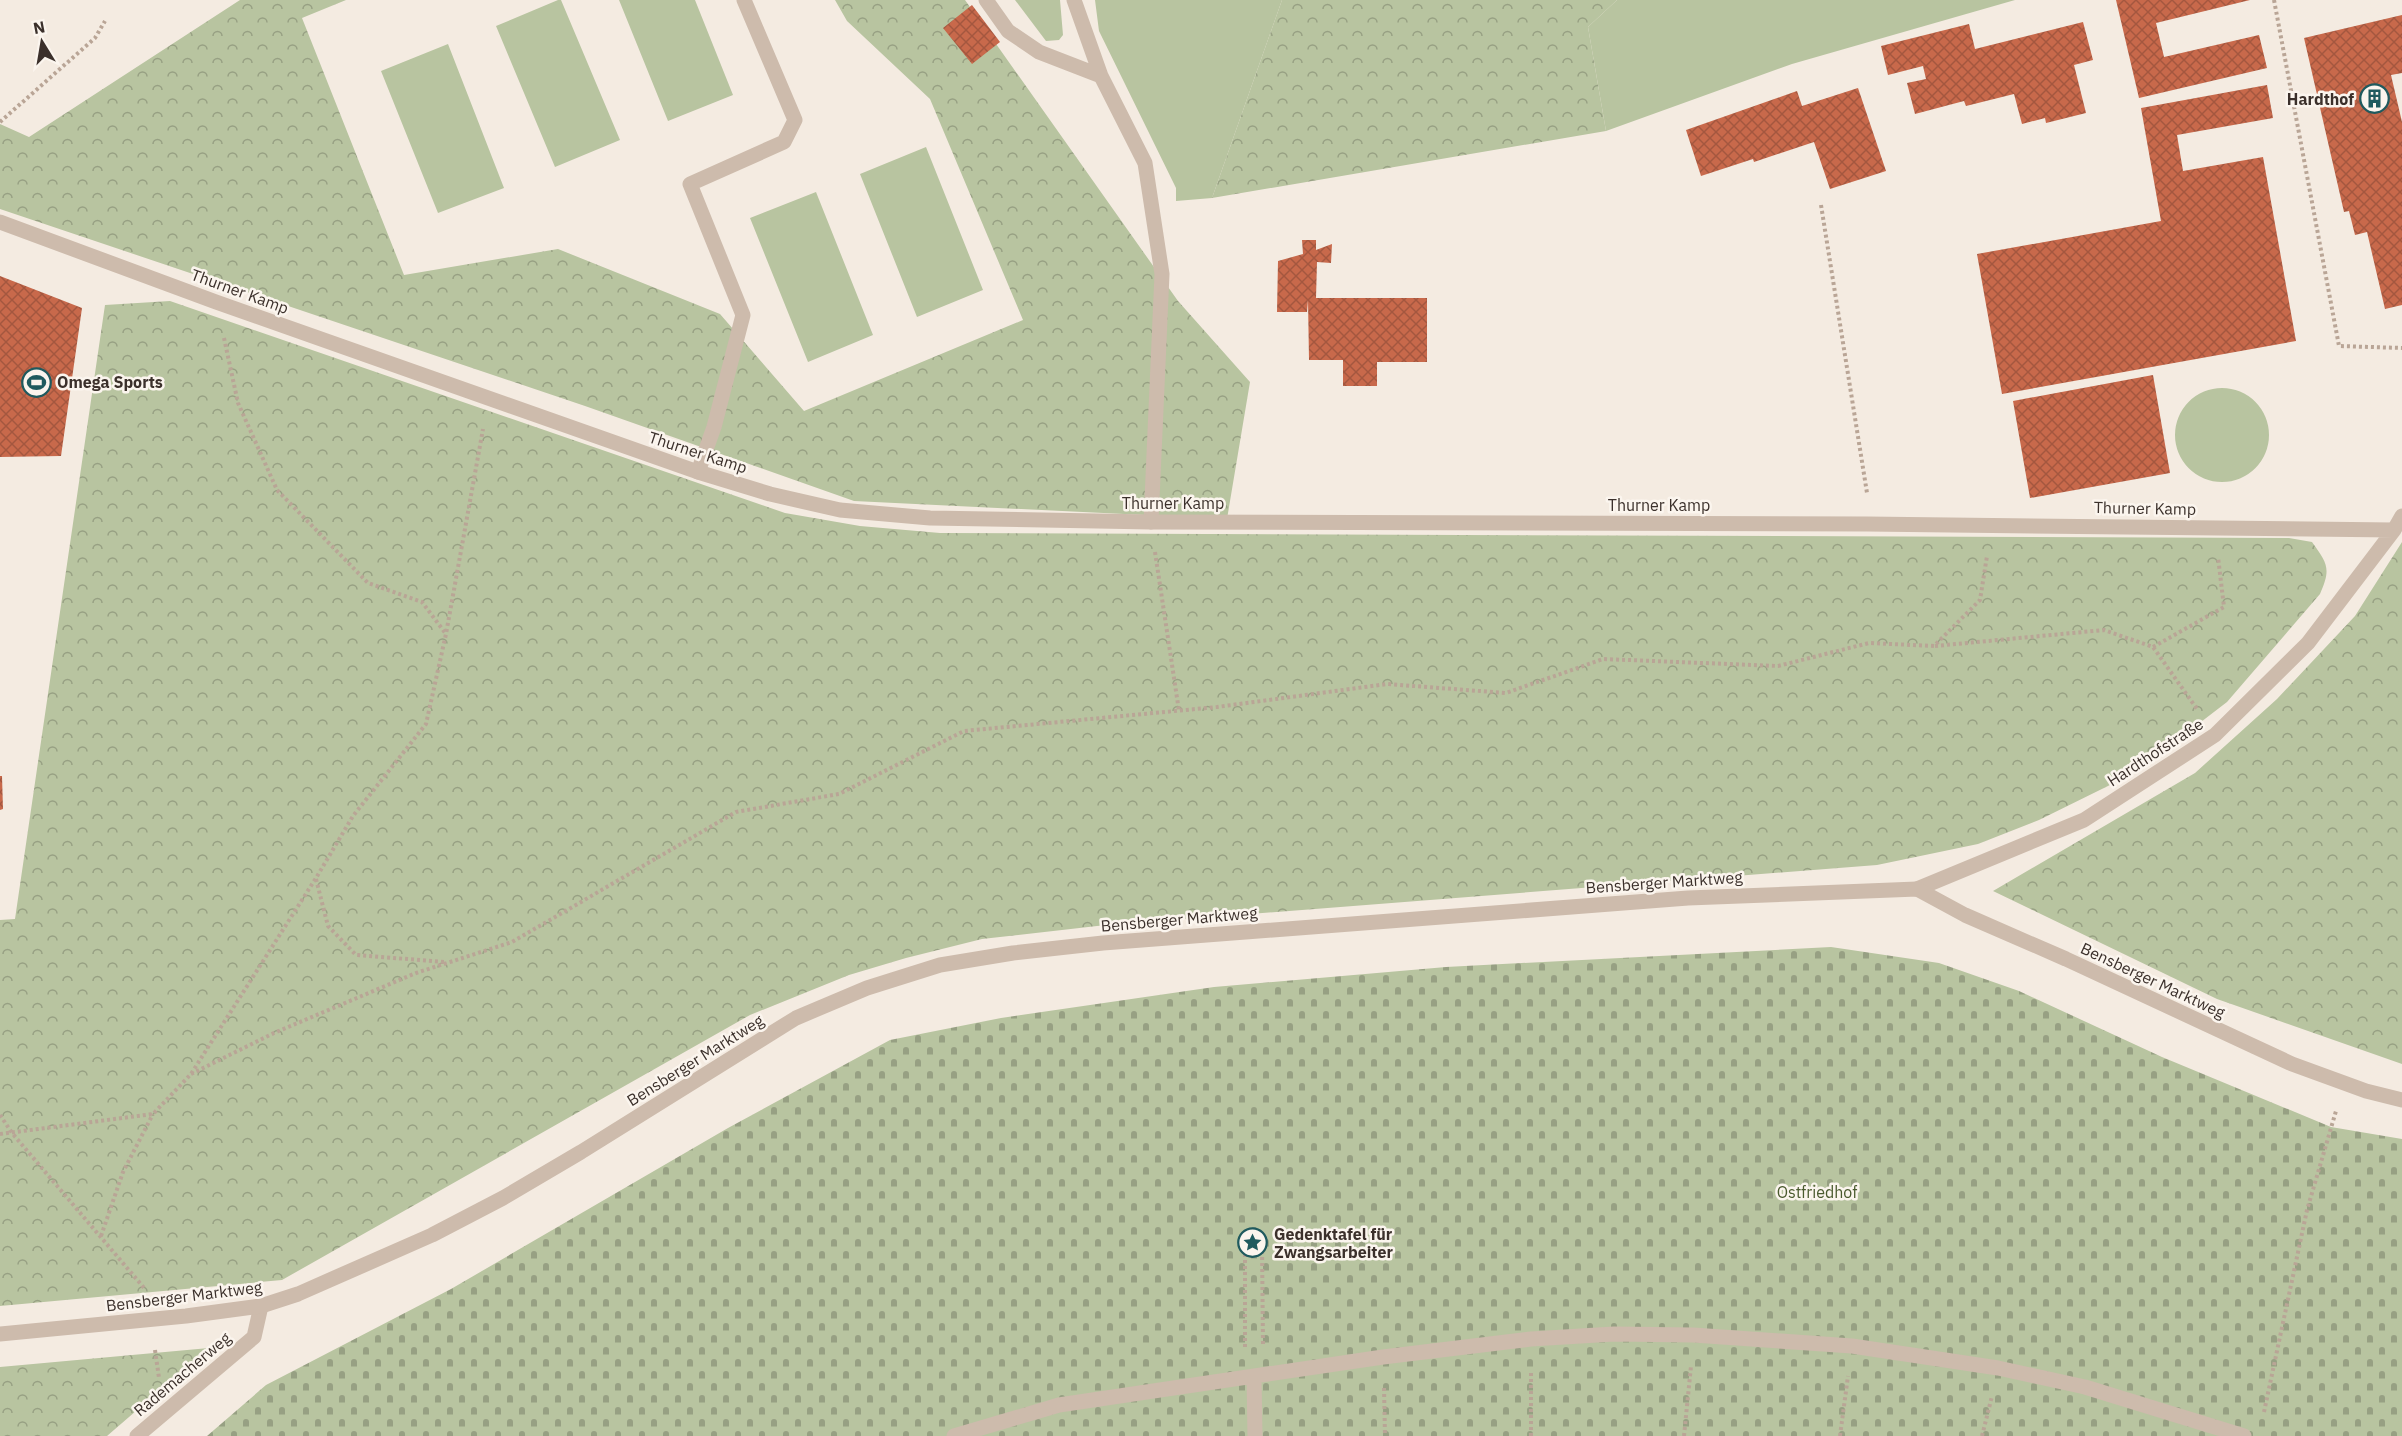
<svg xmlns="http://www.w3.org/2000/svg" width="2402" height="1436" font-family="'IBM Plex Sans',sans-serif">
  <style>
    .grass { fill: #b8c4a0 }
    .forest { fill: url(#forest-crowns) }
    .cemetery { fill: url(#cemetery-stones) }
    .building { fill: url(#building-cross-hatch) }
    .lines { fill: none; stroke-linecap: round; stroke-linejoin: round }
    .path { stroke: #b9a596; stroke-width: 4; stroke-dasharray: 3 3; stroke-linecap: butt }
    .service { stroke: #cdbbac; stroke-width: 15 }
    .minor { stroke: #cdbbac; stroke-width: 15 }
    .tertiary { stroke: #cdbbac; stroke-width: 15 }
    .labels { text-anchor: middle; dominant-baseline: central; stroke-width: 5; stroke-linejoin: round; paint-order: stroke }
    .poi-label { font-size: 16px; font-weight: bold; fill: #3b302b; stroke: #fbf5ee; text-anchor: start }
    .street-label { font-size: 16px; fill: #3b302b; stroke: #fbf5ee }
    .park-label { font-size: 16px; fill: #4a5a2e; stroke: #fbf5ee }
  </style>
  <defs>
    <pattern id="forest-crowns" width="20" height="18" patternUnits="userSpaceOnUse" patternTransform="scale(1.5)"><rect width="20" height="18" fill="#b8c4a0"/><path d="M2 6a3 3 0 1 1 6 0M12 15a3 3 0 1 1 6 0" fill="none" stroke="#97a083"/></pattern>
    <pattern id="cemetery-stones" width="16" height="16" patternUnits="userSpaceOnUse" patternTransform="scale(1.5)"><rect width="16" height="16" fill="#b8c4a0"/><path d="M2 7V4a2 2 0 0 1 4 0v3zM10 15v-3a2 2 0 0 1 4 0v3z" fill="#97a083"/></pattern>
    <pattern id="building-cross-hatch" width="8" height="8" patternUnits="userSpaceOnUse" patternTransform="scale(1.5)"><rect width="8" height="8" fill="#c8694b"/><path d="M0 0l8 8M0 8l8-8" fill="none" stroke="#a4573f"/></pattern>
  </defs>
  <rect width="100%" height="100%" fill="#f4ebe1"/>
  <path class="grass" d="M558,0H561L620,140L555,167L496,26Z
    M619,0H695L733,95L668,121Z
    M1015,0H1060L1063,35L1059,40L1046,41Z
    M1095,0H1282L1212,198L1176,201V188L1099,31Z
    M1617,0H2015L1792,64L1606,131L1588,27Z
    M448,44L504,188L438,213L381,71Z
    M926,147L983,290L917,317L860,174Z
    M816,192L873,335L808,362L750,218Z
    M2175 435a47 47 0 1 1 94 0a47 47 0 1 1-94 0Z"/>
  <path class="forest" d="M240,0H346L302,18L404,275L558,249L720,314L804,411L1023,320L930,99L847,21L835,0H965L1178,301L1250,382L1227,519L854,501L585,406L0,209V124L29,137Z
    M1282,0H1617L1588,27L1606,131L1212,198Z
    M170,301L785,513L860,526L940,533L2289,538L2312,542C2328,564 2331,569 2320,594L2227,702L2167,748L2110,785L2039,820L1978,844L1877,865L1097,926L982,939L906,958L849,975L750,1015L282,1280L0,1306V920L15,919L105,305Z
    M2402,542V1064L2217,999L1993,891L2195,773L2277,699L2355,616Z
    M209,1348L107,1436H0V1367Z"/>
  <path class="cemetery" d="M1831,947L1939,963L2019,991L2162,1057L2331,1127L2402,1139V1436H207L266,1385L451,1289L728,1128L890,1040L1001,1018L1214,987L1446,967Z"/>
  <path class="building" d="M2116,0H2250L2156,23L2164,57L2259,35L2267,68L2139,98Z
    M972,5L1000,42L972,64L943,28Z
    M2402,15V73L2391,75L2402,122V305L2385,309L2367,232L2355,235L2349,211L2344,212L2304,38Z
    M2083,22L2093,60L2074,65L2086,113L2046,123L2045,118L2022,124L2014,94L1966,106L1964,101L1915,114L1907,83L1926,79L1923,66L1888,75L1881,46L1969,24L1975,49Z
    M2267,85L2273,118L2177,135L2183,171L2263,157L2296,341L2002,394L1977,254L2161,221L2141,108Z
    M1858,88L1886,171L1830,189L1814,142L1754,162L1753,159L1701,176L1686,130L1797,91L1802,106Z
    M1302,240H1316V250L1332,244L1331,263L1317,262L1316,298H1427V362H1377V386H1343V360H1309L1308,300L1307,312H1277L1278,261L1303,254Z
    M0,276L82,308L61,456L0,457Z
    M2153,375L2170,473L2030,498L2013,401Z
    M0,776H2L3,809L0,810Z"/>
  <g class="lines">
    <path class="path" d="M2274,0L2339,346L2402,348
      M0,122L95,38L105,21
      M1821,205L1867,493
      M224,338L238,403L277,490L368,583L422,602L446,634
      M1155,552L1179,711
      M1935,646L2104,630L2153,647L2197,709
      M2153,647L2224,607L2218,557
      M316,879L328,926L356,955L445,962
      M191,1074L274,1033L416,973L512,942L736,812L839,794L964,731L1217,707L1387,684L1506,693L1603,659L1778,666L1869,643L1934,646L1980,600L1987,556
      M0,1115L12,1133L145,1289
      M0,1134L153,1114L191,1074L316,878L353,816L426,724L446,634L483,429
      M101,1236L123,1172L153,1114
      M1245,1347V1245L1262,1244L1263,1344
      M155,1350L159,1378
      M1384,1388L1385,1436
      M2264,1412L2307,1210L2336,1111
      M1531,1436V1370
      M1684,1436L1691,1366
      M1840,1436L1848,1376
      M1982,1436L1992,1396"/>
    <path class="service" d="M986,0L1008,31L1039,52L1101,76L1145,163L1162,274L1151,522
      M1074,0L1101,76
      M698,472L714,427L743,315L690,184L784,142L795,120L744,0
      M1254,1376L1255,1436
      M954,1436L1059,1405L1383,1357L1531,1339L1614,1334L1693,1335L1852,1346L1998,1368L2085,1387L2244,1436"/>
    <path class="minor" d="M0,222L216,302L698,472L770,494L840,510L930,518L1151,522L1867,524L2394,530
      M1917,889L2084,820L2215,735L2308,643L2394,530L2402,516
      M137,1436L254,1337L261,1306"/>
    <path class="tertiary" d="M0,1334L186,1316L261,1306L298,1294L432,1235L503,1198L581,1152L796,1018L867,988L940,965L1013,953L1103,943L1688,898L1917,889L1965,915L2066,959L2292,1064L2366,1091L2402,1100"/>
  </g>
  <defs>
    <symbol id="building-ring" viewBox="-11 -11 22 22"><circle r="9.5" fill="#fbf5ee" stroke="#1f5a5e" stroke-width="1.5"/><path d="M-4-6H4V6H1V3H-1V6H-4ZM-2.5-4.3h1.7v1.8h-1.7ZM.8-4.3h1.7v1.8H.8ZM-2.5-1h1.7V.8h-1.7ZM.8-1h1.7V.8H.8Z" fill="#1f5a5e"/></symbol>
    <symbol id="stadium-ring" viewBox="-11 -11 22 22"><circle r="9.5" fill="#fbf5ee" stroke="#1f5a5e" stroke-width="1.5"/><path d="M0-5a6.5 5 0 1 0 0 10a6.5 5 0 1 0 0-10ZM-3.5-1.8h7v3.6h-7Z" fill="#1f5a5e"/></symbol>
    <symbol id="sight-ring" viewBox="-11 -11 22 22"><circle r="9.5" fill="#fbf5ee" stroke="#1f5a5e" stroke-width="1.5"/><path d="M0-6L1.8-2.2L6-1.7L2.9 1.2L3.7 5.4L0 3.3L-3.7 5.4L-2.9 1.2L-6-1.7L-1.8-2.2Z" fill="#1f5a5e"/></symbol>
  </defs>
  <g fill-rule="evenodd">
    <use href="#building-ring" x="2358" y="82" width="33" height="33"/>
    <use href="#stadium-ring" x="20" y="366" width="33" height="33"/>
    <use href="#sight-ring" x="1236" y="1226" width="33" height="33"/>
  </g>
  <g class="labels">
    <g class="poi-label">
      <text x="2354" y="99" text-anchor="end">Hardthof</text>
      <text x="57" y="382">Omega Sports</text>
      <text x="1274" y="1234">Gedenktafel für<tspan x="1274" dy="18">Zwangsarbeiter</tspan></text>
    </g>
    <g class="street-label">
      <text transform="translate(240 291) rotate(20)">Thurner Kamp</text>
      <text transform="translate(698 452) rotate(18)">Thurner Kamp</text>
      <text x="1173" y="503">Thurner Kamp</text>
      <text x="1659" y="505">Thurner Kamp</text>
      <text transform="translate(2145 508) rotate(1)">Thurner Kamp</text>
      <text transform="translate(2155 752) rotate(-33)">Hardthofstraße</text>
      <text transform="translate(1664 882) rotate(-4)">Bensberger Marktweg</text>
      <text transform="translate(1179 919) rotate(-5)">Bensberger Marktweg</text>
      <text transform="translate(2153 980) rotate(25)">Bensberger Marktweg</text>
      <text transform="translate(695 1060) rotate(-32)">Bensberger Marktweg</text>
      <text transform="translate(184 1296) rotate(-7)">Bensberger Marktweg</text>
      <text transform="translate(182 1374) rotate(-40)">Rademacherweg</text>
    </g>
    <g class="park-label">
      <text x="1817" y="1192">Ostfriedhof</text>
    </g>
  </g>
  <g transform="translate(42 42) rotate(349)" stroke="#fbf5ee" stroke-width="4.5" paint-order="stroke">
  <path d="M0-4.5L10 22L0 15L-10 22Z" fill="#3b302b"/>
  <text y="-9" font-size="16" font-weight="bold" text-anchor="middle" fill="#3b302b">N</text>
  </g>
</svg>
